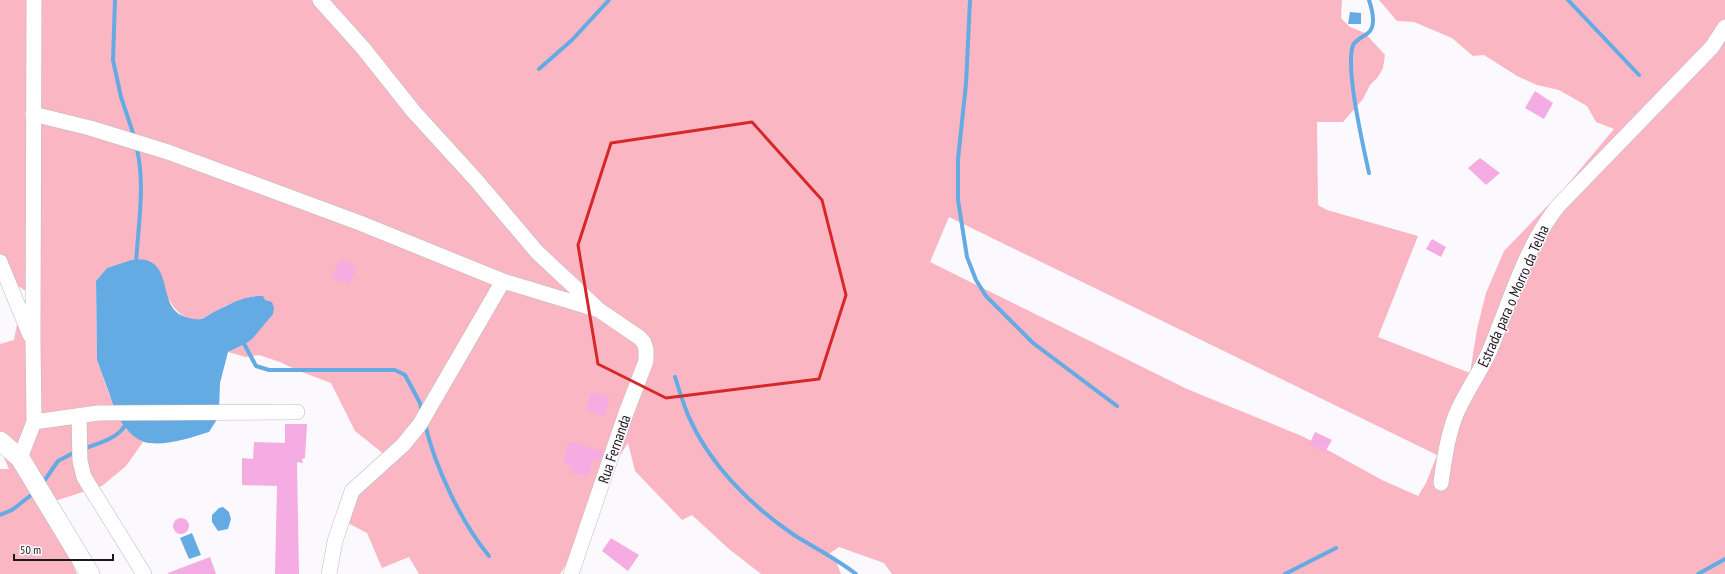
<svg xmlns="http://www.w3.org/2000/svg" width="1725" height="574" font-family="'PT Sans Narrow',sans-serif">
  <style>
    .green { fill: #fbb6c3; fill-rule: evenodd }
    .water { fill: #65abe3 }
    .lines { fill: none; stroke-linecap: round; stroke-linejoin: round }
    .stream { stroke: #65abe3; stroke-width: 4 }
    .building { fill: #f4ace2 }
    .minor-casing { stroke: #bcbabf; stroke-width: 16 }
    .tertiary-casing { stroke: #bcbabf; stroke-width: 20 }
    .minor { stroke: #fff; stroke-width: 15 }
    .tertiary { stroke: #fff; stroke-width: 19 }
    .marked { fill: none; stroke: #d62828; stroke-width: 3; stroke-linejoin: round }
    .labels { text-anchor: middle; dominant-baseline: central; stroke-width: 3; stroke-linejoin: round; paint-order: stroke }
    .street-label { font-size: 15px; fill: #1a191b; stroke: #fbf9fe }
  </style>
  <rect width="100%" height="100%" fill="#fbf9fe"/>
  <path class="green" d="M0,0H1342L1341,18L1350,27L1365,33L1385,55L1383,68L1378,77L1370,85L1363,99L1343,122H1317L1318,205L1327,210L1418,236L1378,337L1470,373L1477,329L1486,293L1504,251L1562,191L1614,129L1596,122L1587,106L1559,90L1537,85L1517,76L1484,55L1473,56L1452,38L1414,22L1397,21L1379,0H1725V574H892L884,563L839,547L829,554L836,561L841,574H761L729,549L692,515L682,520L635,471L628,443L610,470L568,562L560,574H419L409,557L382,568L367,533L338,518L385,455L355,431L331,383L299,371L280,362L259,355L246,357L228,352L247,343L258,330L255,296C245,299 234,302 225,306C218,310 211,315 203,318C190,324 175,312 170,301L131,260L107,268L96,281L97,360L109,394L126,429L143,442L126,466L102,486L45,504L77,574H0V469H9L0,449V344L14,340L19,314L29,293L16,285L0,256ZM949,217L1437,455L1426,483L1418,496L1382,480L1304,437L1187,389L930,262Z"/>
  <path class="water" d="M1350,12L1361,13V24H1348Z
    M131,260C135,260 141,259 146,260C172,267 159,307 183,316C188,318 195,320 201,319C205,318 210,314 214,312C229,304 246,295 263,296L265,300L272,302L274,308L273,314L253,338L247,343L228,352L220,383L219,410L116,412L97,360L96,281L107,268Z
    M117,416H219L209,432C190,438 164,447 144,442C132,438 123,425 117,416Z
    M223,507L229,512L231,519L228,529L218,531L212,522V515L219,508Z
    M192,533L201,555L189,559L180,538Z"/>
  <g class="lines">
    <path class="stream" d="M115,0L113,60L121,97L135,139
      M970,0L966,84L958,159V200L967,257L976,280L986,296L1033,343L1117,406
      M1568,0L1639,75
      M539,69L572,40L609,0
      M1369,173C1363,145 1345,69 1353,45C1357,39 1363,37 1368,33C1377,26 1372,9 1369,0
      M136,264C138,225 146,183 136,145
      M242,340L256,366L269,370H395L405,375L420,403L422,412
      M675,377C679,390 683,403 688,415C709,464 750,505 794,535C815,548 837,559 856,574
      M425,424C435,467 461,522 489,556
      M83,449C99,443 119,439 127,422
      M42,484L58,461L77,451
      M0,515L12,510L35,492
      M1285,574L1336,548
      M1698,574L1725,559"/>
  </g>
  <path class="building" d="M1535,91L1553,103L1544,119L1525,108Z
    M1480,158L1500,173L1486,185L1468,168Z
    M1432,239L1446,247L1441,257L1426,249Z
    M340,259L357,267L349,285L332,277Z
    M591,392L610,397L605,416L586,410Z
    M285,424H307L305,458L302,459L303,463L297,462L299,574H275L277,486L242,485V458L253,459L254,442L285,443Z
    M1315,432L1332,440L1325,452L1309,445Z
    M568,441L603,451L600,461L593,459L589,476L571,473L573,467L564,463Z
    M173 526a8 8 0 1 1 16 0a8 8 0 1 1-16 0Z
    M611,538L639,555L628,571L602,551Z
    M210,557L216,574H169L168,573Z"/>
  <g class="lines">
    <defs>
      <path id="minor" d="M320,0L363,48L414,112L476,180L537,252L597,308
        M33,114L90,128L168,152L360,223L503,281L599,310L640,338L644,343L646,349V361L626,413L571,574
        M0,262L30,335
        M79,416L80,461L84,477L144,574
        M34,422L98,413L297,412
        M20,458L34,422L33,341L34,0
        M1441,483C1444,461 1447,439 1455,417C1464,394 1480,373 1490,350C1510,302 1525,247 1558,206L1712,47L1725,27
        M329,574L335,541L352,491L403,445L420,424L503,281"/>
      <path id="tertiary" d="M0,441L20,458L90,574"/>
    </defs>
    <use href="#minor" class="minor-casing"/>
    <use href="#tertiary" class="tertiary-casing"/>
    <use href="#minor" class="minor"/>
    <use href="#tertiary" class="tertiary"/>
  </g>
  <path class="marked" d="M752,122L822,200L846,295L819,379L666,398L598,364L578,245L611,143Z"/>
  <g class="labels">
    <g class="street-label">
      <text transform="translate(1513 296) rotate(-66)">Estrada para o Morro da Telha</text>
      <text transform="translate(614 449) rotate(-71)">Rua Fernanda</text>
    </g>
  </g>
  <path d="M14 554v6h99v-6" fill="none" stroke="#1a191b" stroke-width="2"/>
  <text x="20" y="554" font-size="12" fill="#1a191b" stroke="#fbf9fe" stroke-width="3" paint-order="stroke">50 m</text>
</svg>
